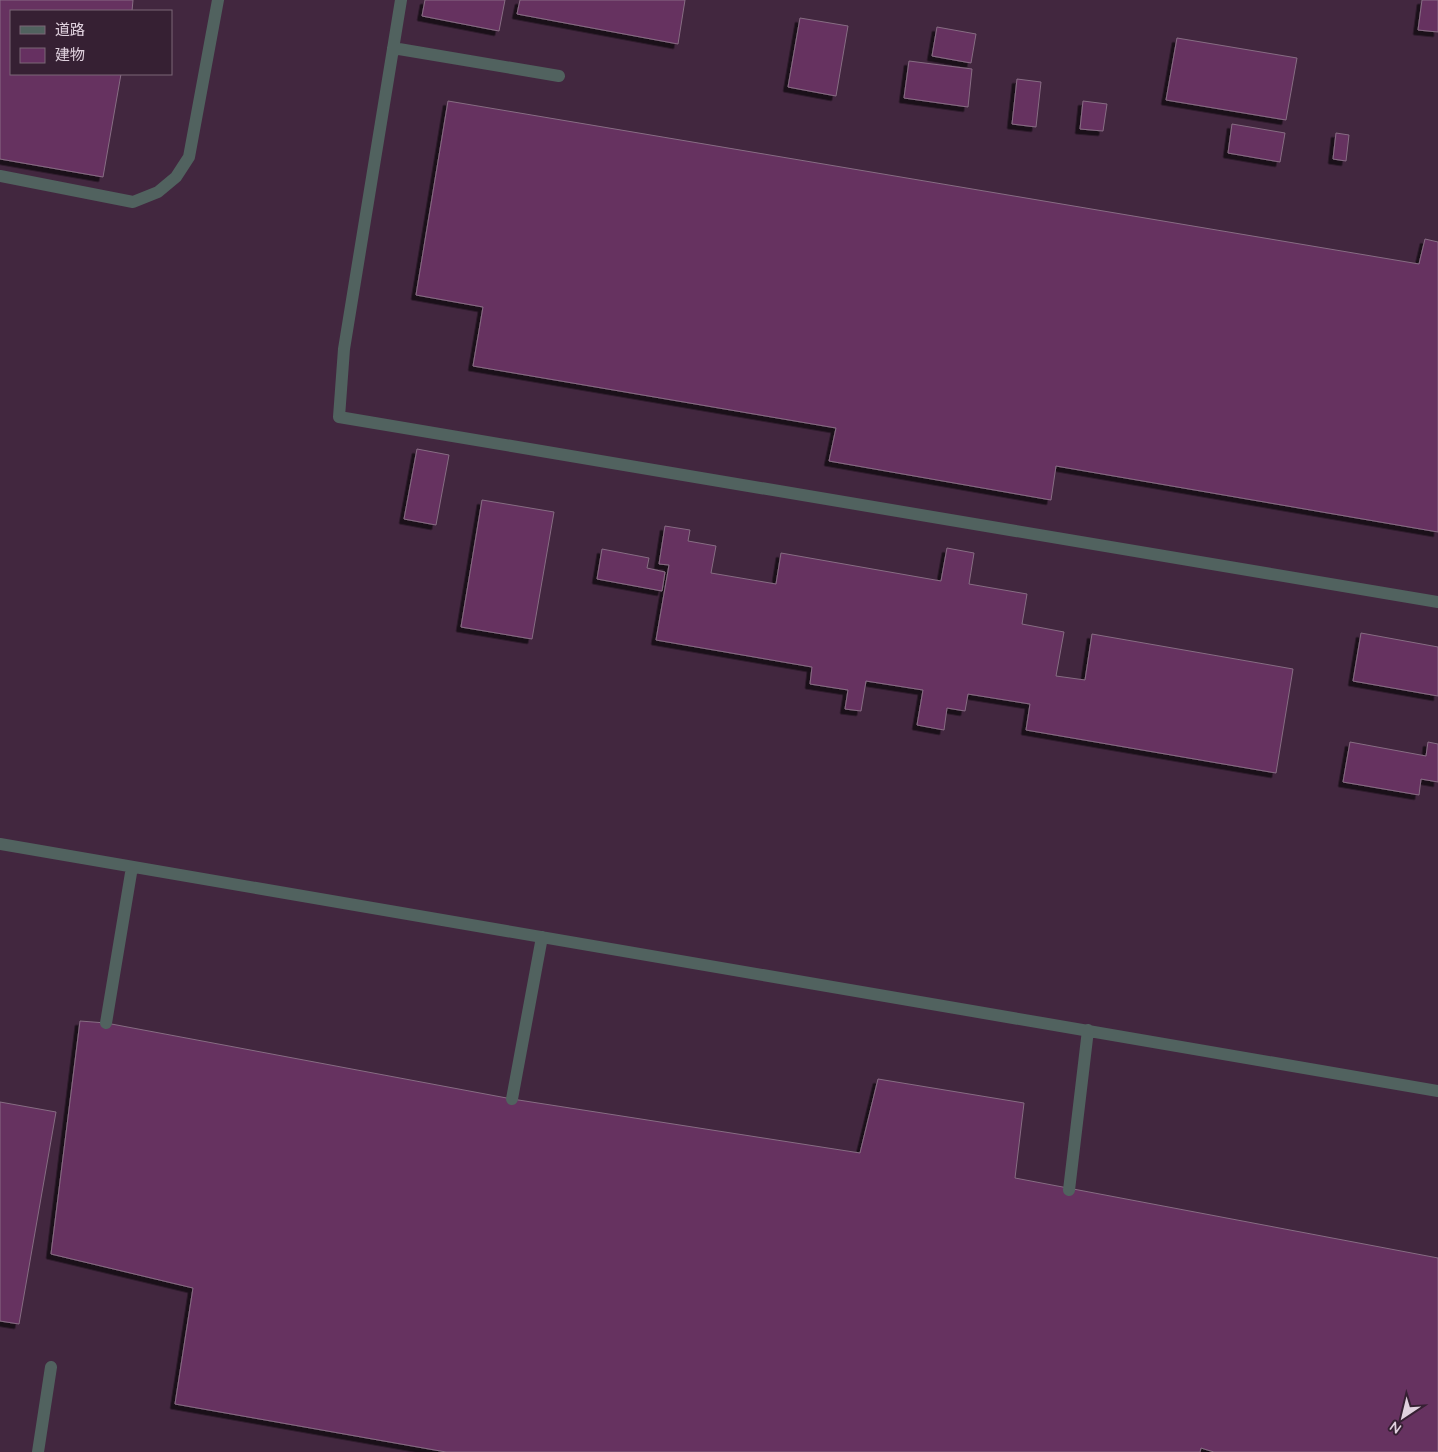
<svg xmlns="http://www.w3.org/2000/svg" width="1438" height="1452" font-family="Quicksand,'Noto Sans JP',sans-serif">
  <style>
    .built { fill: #42273f; fill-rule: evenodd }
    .building { fill: #663061; stroke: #876d83; filter: url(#shadow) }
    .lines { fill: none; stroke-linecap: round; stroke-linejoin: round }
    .minor { stroke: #51625f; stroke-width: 12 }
  </style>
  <defs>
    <filter id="shadow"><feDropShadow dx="-4.5" dy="4.5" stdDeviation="0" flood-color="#0009"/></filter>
  </defs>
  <rect width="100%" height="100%" fill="#362033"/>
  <path class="built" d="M0,0H1438V1452H0ZM11,11H171V74H11Z"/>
  <path class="building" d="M0,0H133L132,11H11V74H121L103,177L0,159Z
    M425,0H505L499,31L422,16Z
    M520,0H685L678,44L517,14Z
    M1422,0H1438V32L1418,30Z
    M800,18L848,26L836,96L788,87Z
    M937,27L976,34L971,63L932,56Z
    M1177,38L1297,58L1286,120L1166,100Z
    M909,61L972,69L968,107L904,98Z
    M1017,79L1041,82L1036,127L1012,124Z
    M448,101L1419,264L1425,239L1438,242V532L1056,466L1051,500L829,461L836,428L473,366L483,307L416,295Z
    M1083,101L1107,104L1103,131L1080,129Z
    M1232,124L1285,133L1280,162L1228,153Z
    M1336,133L1349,135L1346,161L1333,159Z
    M417,449L449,455L436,525L404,519Z
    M482,500L554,512L532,639L461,627Z
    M665,526L690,530L688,541L716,546L711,573L776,584L781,553L941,581L947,548L974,553L969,584L1027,594L1022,624L1064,632L1056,676L1085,680L1092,634L1293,669L1276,773L1026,730L1030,704L968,694L965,711L947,708L944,730L917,725L923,690L866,681L861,711L845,709L848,690L810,684L812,667L656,640L669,565L659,564Z
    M602,549L649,558L647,568L665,572L662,591L597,579Z
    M1361,633L1438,647V696L1353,681Z
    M1350,742L1426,756L1428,742L1438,744V782L1421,779L1419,795L1343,782Z
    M80,1021L106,1023L512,1099L860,1153L878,1079L1024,1103L1015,1178L1438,1258V1452H1214L1201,1448L1200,1452H446L175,1404L193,1288L51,1254Z
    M0,1102L56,1112L19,1324L0,1321Z"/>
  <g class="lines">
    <path class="minor" d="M401,0L344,349L339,417L1438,602
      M393,48L559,76
      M0,176L133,202L158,192L176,177L189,157L218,0
      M0,844L1438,1091
      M106,1023L132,867
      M512,1099L542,937
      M1069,1190L1088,1030
      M38,1452L51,1367"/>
  </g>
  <rect x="10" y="10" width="162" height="65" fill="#362033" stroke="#7a6777"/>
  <rect x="20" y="26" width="25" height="8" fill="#51625f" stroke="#7a6777"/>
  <text x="55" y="35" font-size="15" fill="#e0d1de">道路</text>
  <rect x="20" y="48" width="25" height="15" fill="#663061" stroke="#7a6777"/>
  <text x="55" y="60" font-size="15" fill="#e0d1de">建物</text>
  <g transform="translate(1403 1417) rotate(215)" stroke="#362033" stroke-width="4" paint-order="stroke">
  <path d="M0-4L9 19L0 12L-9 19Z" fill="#e0d1de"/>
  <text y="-8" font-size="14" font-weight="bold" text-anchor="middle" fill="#e0d1de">N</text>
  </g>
</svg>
